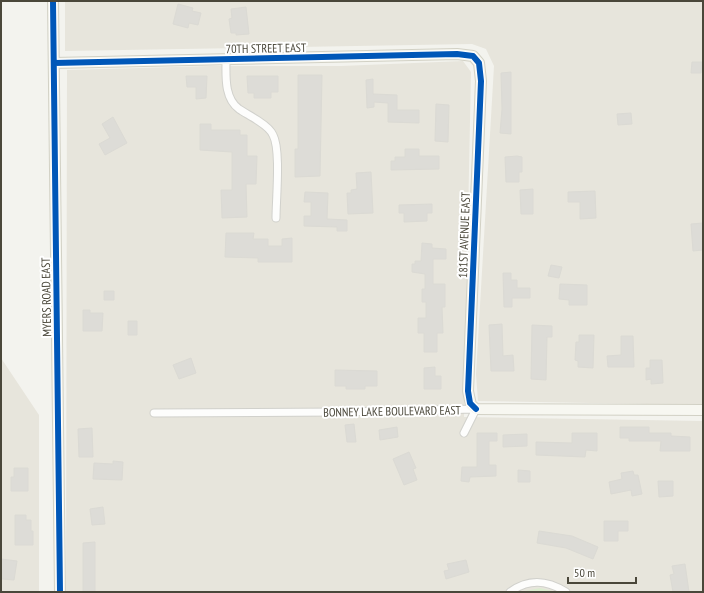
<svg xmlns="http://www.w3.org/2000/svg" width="704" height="593" font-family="'PT Sans Narrow',sans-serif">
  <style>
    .residential { fill: #e7e5dc }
    .green { fill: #dcecd0 }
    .building { fill: #dddcd7; stroke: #dbdad4 }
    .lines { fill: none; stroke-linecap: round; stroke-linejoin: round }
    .street-casing { stroke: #d1d1cc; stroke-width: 9 }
    .secondary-casing { stroke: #d2d1c5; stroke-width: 12 }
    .street { stroke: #fdfdfc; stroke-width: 7 }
    .secondary { stroke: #f7f7f1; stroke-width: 10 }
    .cycleway-casing { stroke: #fff; stroke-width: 8 }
    .cycleway { stroke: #0057b8; stroke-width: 6 }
    .labels { text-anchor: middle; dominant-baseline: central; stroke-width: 4; stroke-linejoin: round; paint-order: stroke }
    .street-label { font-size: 12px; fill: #4a473a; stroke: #fff }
  </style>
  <rect width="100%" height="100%" fill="#f3f3ee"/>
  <path class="residential" d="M65,1H703V405L478,401L476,374L494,66L486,49L472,44L65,51Z
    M463,61L471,72L464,417L703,421V592H66L67,70L211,66H341Z
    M1,358L39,415V592H1Z"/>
  <path class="green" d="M540,588L556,592H520Z"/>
  <path class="building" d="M178,4L193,8L192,11L201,13L198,25L189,23L188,28L173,24Z
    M246,7L249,34L236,35V33H231L229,19L232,18L231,9Z
    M692,62H702L701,73H691Z
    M511,72V134L500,133L502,109L501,73Z
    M298,75H322L320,176L295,177V149H298Z
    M186,76H207L206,98L196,99V87H187Z
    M247,76H278V92H271V98H254V93H248Z
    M373,79V94L397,95V110H419V123L388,122V103L374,102V107L367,108L366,80Z
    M436,104L449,105L448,142L435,141Z
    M631,113L632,124L618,125L617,114Z
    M113,117L127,143L105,155L99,144L110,138L102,124Z
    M200,124H211V130H240V135H247V156H257L256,184H246L247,217L222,218L221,190H232V152L200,150Z
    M405,149H419V156H439V169L391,170V161H395V157H405Z
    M517,156L522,157V172H519V182H506L505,157Z
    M371,172L373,213L348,214L347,193H351V190L357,189L356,173Z
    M533,189V214H521L520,190Z
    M595,191L596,218L580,219V202H568V192Z
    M305,192L328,193L327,219L347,220V231H337V227L304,226V216H311V202H304Z
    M432,204V213H427V221L404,222V213H399V205Z
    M703,223V250L693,251L691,224Z
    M226,233H254L253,239H268V246H282V239L292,238V262H258V258L225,257Z
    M422,243L432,244V248L446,249V259H433V284H445V307H442L443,333H437V352H424V333H418V318H426V302H422V289H425V274L412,272V264H415V261H421Z
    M551,265L562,267L559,278L548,276Z
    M503,273H511V280H517V288H530V298H512V307H504Z
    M560,284L587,285V305H569V300L559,299Z
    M104,291H114V300H104Z
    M83,310H90V313H103L102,331H83Z
    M128,321H137V335H128Z
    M502,324L503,356L513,355L514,371H491L489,325Z
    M532,325L552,326V337H547L546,380L531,379Z
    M579,335H594L593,368L578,367V361L575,360L576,342H579Z
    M621,336H633L634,367H608L607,356L621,355Z
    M191,358L196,373L179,379L173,365Z
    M650,360H662L663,383L651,384V379L646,380V368H650Z
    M435,367V376H441V389H424V368Z
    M335,370L377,371V386H365V389H346V386H335Z
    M354,424L356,442H347L345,425Z
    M397,427L398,437L380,440L379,430Z
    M620,427H649V433H671V436L690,437V451H660L661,441H629V438H620Z
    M92,428L93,457H79L78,429Z
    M477,433H497V441H489V465H496V476L470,477L469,482L461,481L462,467H477Z
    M572,433H597V451L586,450L585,457L536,455V442L572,443Z
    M527,434V446L503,447V435Z
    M409,452L416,468L413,469L417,480L404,485L393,459Z
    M113,461L123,462L122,480L93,479L94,463L113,464Z
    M14,468H28V491H11V477H14Z
    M518,470L530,471V482H518Z
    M633,471L634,475H638L642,494L632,496L631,490L611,494L609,482L622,479L621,473Z
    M658,481H673V496L659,497Z
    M103,507L105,524L92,525L90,509Z
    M15,515H26V520H31V531H33V545H15Z
    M604,521H628V531H618V541H604Z
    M539,531L572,536L598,547L593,559L566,548L537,543Z
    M95,542V592H83V543Z
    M1,559L17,561L14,580L2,579Z
    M466,560L469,572L446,579L444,571L449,570L447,564Z
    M685,564L689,592H673L670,575L674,574L672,566Z"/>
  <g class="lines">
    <defs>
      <path id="street" d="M226,60C226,76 224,98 239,109C245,113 251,116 257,120C263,124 270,128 273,135C281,150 276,199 276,218
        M154,413L343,412L476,409
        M464,433L476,409
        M510,592C529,578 547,580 566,592"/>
      <path id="secondary" d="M53,1L60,592
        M54,63L457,54L473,56L479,63L481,81L468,391L471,405L476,409L703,410"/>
    </defs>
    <use href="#street" class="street-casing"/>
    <use href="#secondary" class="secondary-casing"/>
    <use href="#street" class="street"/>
    <use href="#secondary" class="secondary"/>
    <defs>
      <path id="cycleway" d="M53,1L60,592
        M54,63L457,54L473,56L479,63L481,81L468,391L470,403L476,409"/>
    </defs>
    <use href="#cycleway" class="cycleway-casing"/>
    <use href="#cycleway" class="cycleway"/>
  </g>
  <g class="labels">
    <g class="street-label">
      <text transform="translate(266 48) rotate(-1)">70TH STREET EAST</text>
      <text transform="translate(464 235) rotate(-88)">181ST AVENUE EAST</text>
      <text transform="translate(46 297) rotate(-91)">MYERS ROAD EAST</text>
      <text transform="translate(392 411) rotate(-1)">BONNEY LAKE BOULEVARD EAST</text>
    </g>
  </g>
  <rect width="704" height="593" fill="none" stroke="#4a473a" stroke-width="4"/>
  <path d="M568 577v6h68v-6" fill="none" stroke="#4a473a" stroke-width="2"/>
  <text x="574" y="577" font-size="12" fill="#4a473a" stroke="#ffffff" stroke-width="3" paint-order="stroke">50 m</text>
</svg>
